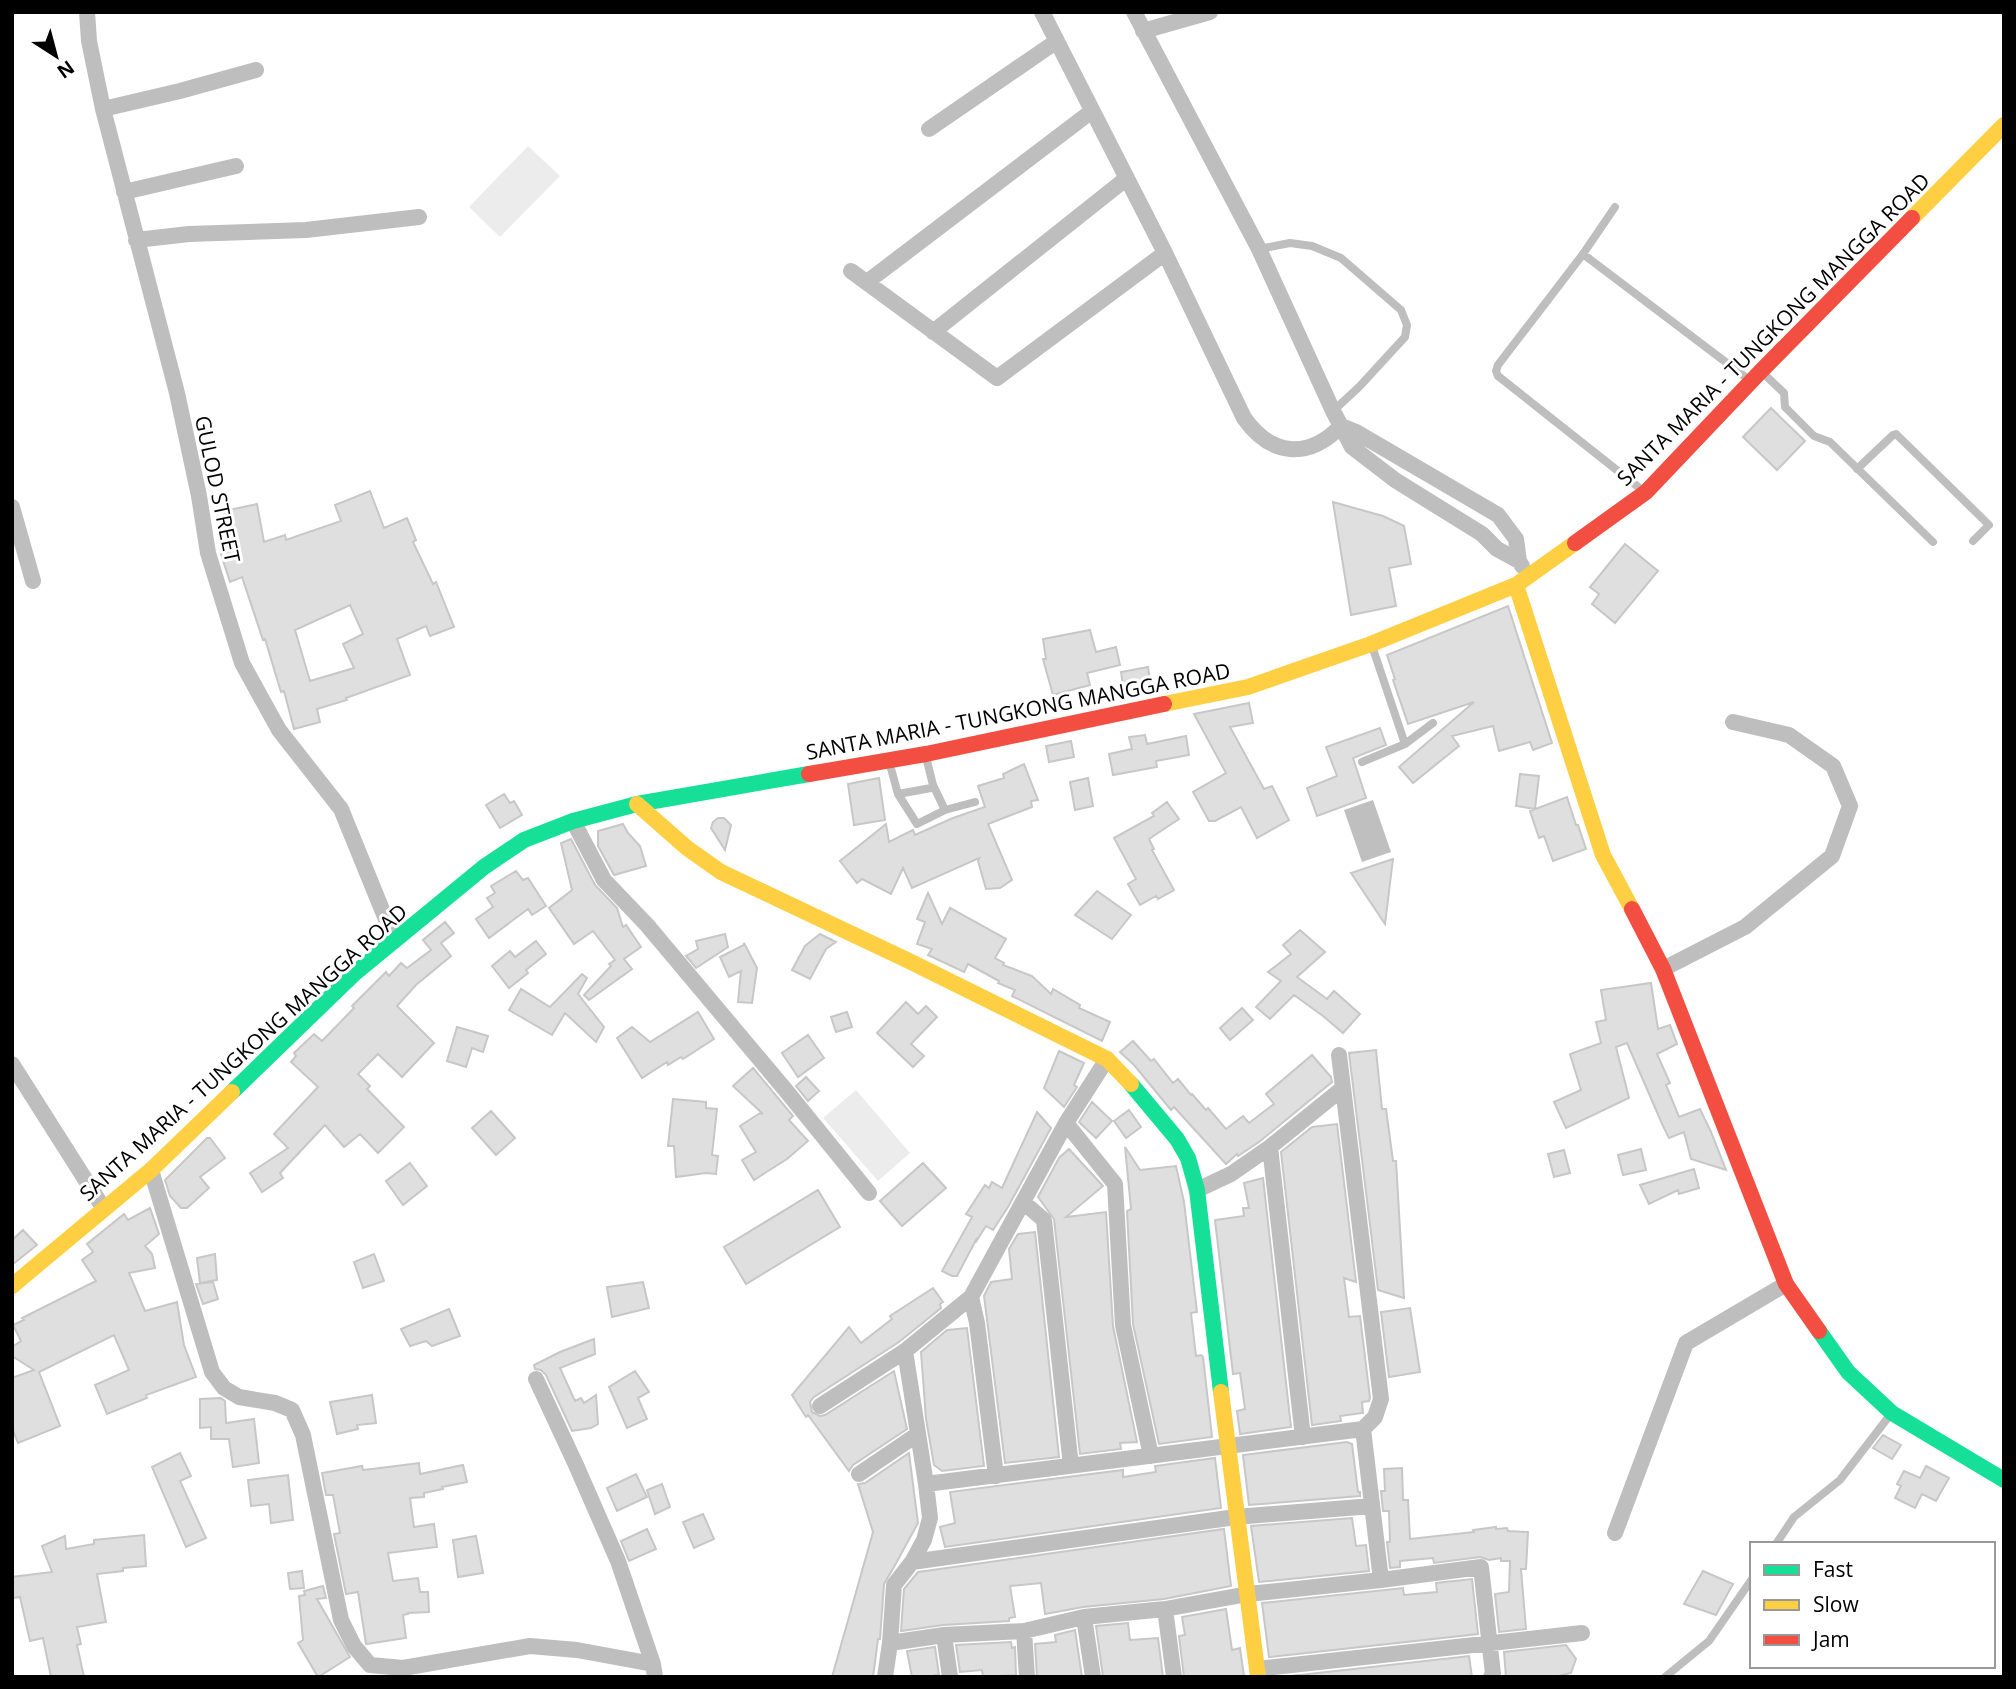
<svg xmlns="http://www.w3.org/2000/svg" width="2016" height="1689" font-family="'Open Sans',sans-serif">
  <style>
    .green { fill: #ececec }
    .water { fill: #bfbfbf }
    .building { fill: #dfdfdf; stroke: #c7c7c7; stroke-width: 2; fill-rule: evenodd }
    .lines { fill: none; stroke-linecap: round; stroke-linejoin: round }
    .lane { stroke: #bebebe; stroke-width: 8 }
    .street { stroke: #bebebe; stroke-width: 16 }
    .fast { stroke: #16e098; stroke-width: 16 }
    .slow { stroke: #ffcf43; stroke-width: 16 }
    .jam { stroke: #f24e42; stroke-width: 16 }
    .labels { text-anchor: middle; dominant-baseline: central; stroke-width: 6; stroke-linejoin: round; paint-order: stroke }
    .street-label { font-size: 21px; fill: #000; stroke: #fff }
  </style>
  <rect width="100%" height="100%" fill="#fff"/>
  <path class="green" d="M528,146L560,176L500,237L469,207Z
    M856,1090L910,1153L878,1181L823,1118Z"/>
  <path class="water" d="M1373,800L1391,852L1362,862L1344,810Z"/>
  <path class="building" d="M1771,408L1805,441L1777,470L1743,437Z
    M370,491L384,528L407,518L416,540L413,542L433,584L436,582L454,627L430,636L426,626L397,639L410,675L346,698L347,700L317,709L320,722L294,729L284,691L281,692L265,639L263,640L242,577L230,582L221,554L232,550L224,511L257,504L264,542L285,535L286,540L341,521L335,505ZM350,605L363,634L343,644L354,668L310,681L295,630Z
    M1333,502L1383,516L1404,526L1411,564L1389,568L1396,606L1351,615Z
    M1625,544L1658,571L1615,623L1592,604L1599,594L1590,587Z
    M1508,606L1552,743L1533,750L1530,742L1499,751L1493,726L1452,736L1459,746L1413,783L1399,767L1474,702L1408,724L1393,680L1395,679L1387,655Z
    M1090,630L1096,652L1116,647L1120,665L1087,673L1090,685L1053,695L1043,659H1046L1043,639Z
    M1148,667L1151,687L1124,692L1121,672Z
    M1249,703L1253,723L1230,727L1264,789L1272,786L1289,820L1257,838L1241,807L1215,821H1209L1193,792L1226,773L1194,714Z
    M1380,728L1386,745L1353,758L1366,798L1317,816L1307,788L1337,776L1326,747Z
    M1145,735L1147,744L1186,736L1189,755L1156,761L1157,767L1113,775L1109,754L1132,749L1129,737Z
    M1071,741L1074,757L1049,762L1046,746Z
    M1024,764L1038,800L1031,801L1032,807L988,824L1012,880L1000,888L986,889L978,861L979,858L912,888L903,868L891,894L862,879L857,883L840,861L886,824L889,842L913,830L915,835L953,818L985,807L978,786L1004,778L1003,774Z
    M1520,774L1539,776L1535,809L1516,806Z
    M879,778L885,820L854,825L848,784Z
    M1088,778L1093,806L1075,810L1070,782Z
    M504,794L510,803L514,801L522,815L500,828L486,805Z
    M1567,797L1576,825H1578L1586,849L1553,861L1544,836L1539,838L1530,811Z
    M1167,802L1179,819L1149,839L1154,849L1152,850L1174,890L1158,899L1156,896L1140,905L1128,884L1136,879L1114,838L1154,816L1152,813Z
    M718,818H724L731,825L725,850L711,828L713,822Z
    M623,824L628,833L640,846L646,866L614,875L598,846V831Z
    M571,839L595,885L617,908L623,927L626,925L641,947L624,959L632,969L589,1000L584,995L611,966L609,964L615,960L593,931L574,944L549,908L572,890L561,843Z
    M1393,859L1385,924L1351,873Z
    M516,871L523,880L528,878L546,906L532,915L528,909L489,938L476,919L493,907L487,898L495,893L491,886Z
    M1097,891L1131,915L1112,939L1075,915Z
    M928,893L942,924L950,908L1006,939L995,958L1004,963L1003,965L1032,976L1051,994L1053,989L1080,1005L1079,1008L1110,1022L1102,1041L1012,996L1015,990L998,983L999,981L968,964L964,972L928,955L932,949L917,944L925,922L917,919Z
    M445,922L454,933L441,943L451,956L416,985L397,1006L434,1043L402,1077L378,1054L358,1074L370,1086L367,1089L404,1127L378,1153L360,1134L344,1147L325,1125L280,1173L283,1178L262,1192L250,1173L288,1148L274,1134L318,1087L291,1062L296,1056L294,1053L314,1034L322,1041L354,1008L352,1006L386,972L389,976L401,963L407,968L431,950L423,940Z
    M1300,930L1325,952L1297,977L1327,999L1334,991L1360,1014L1343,1033L1323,1016L1294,995L1270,1019L1256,1007L1281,981L1268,972L1291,954L1283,945Z
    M725,934L728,947L696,968L686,956L698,949L696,941Z
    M820,934L836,942L826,949L810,979L792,970L805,946Z
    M536,941L546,954L526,970L528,973L509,988L492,966L510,951L515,957Z
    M744,943L757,968L752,1003L738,1002L741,971L729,977L720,957L744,945Z
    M582,974L587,978L578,994L604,1027L596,1042L565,1013L552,1035L509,1010L521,989L550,1007Z
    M1651,983L1658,1029L1670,1025L1677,1044L1657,1054L1670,1083L1666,1085L1679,1117L1700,1109L1711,1132L1726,1170L1691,1159L1684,1132L1669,1138L1663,1126L1627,1043L1616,1047L1629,1098L1566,1128L1554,1102L1581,1090L1570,1054L1601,1043L1596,1022L1606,1020L1601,990Z
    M906,1002L918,1014L926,1006L937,1017L911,1044L924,1056L913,1067L877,1033Z
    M1242,1008L1253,1020L1230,1040L1220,1028Z
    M698,1012L714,1039L683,1059L681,1057L668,1065L667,1062L642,1078L617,1038L632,1027L650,1042Z
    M847,1012L852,1027L836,1032L831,1017Z
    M457,1027L488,1036L483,1052L472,1048L466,1067L447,1061Z
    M808,1035L824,1058L798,1077L782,1053Z
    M1133,1041L1151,1061L1154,1059L1173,1083L1178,1079L1191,1095L1192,1094L1206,1110L1208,1108L1226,1129L1243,1116L1249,1123L1274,1104L1266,1094L1312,1055L1331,1077L1332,1082L1259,1142L1238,1156L1237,1154L1226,1164L1174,1107L1171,1110L1134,1065L1120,1052Z
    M1376,1050L1382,1109H1386L1393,1161H1396L1404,1298L1378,1290L1349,1053Z
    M1059,1051L1084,1063L1074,1085L1077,1087L1064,1107L1044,1088Z
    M753,1068L793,1116L789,1120L808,1141L787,1159L754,1180L742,1160L756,1152L740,1126L760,1113L763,1114L733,1086Z
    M806,1077L819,1091L808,1101L796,1086Z
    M673,1099L706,1102V1108L717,1109L712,1155L718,1156L716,1174L706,1173L676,1177L674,1146H668Z
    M1092,1102L1112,1121L1096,1138L1079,1122Z
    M1129,1110L1141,1127L1126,1138L1114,1121Z
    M491,1111L515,1138L496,1155L472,1128Z
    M1037,1112L1051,1128L1008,1207L993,1230L986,1226L977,1240V1238L957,1276H952L942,1271L972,1217L966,1214L985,1185L989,1188L992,1182L1002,1188Z
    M1337,1124L1356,1282L1344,1278L1349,1317L1360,1316L1370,1398L1369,1401L1362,1402L1363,1413L1340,1416L1341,1421L1312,1425L1281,1152L1312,1127Z
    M207,1138H210L225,1158L200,1177L209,1188L187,1208H181L170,1196L165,1180Z
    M1125,1147L1140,1170L1176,1166L1184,1202L1197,1312L1191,1313L1196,1356L1201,1355L1203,1357L1212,1437L1159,1444L1133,1324L1127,1211L1131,1209Z
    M1069,1149L1103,1186L1066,1217L1106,1212L1113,1326L1137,1442L1120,1443L1121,1449L1080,1454L1054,1219L1038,1197L1059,1158Z
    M1641,1149L1646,1170L1623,1175L1618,1155Z
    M1564,1150L1570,1173L1554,1177L1548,1154Z
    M410,1163L427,1186L403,1205L386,1181Z
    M923,1163L946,1188L902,1226L880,1201Z
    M1694,1169L1699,1188L1679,1194L1678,1190L1649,1204L1640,1185Z
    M1263,1178L1291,1427L1240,1434L1237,1411L1245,1409L1240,1373L1233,1374L1215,1220L1244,1216L1243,1208H1249L1244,1183Z
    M818,1190L840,1227L746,1284L724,1247Z
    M150,1208L159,1234L145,1246L152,1254L155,1268L129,1273L145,1311L177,1302L184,1345L196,1377L146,1395L147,1398L107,1414L95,1385L129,1370L114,1335L39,1372L60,1426L18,1443L12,1428V1378L34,1370L12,1356V1347L21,1341L13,1325L24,1320L22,1318L96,1281L82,1260L93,1252L87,1244L124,1214L128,1220Z
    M23,1230L37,1245L12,1265V1240Z
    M1035,1232L1059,1457L1005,1463L984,1296L991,1282L1012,1279L1009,1249L1018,1234Z
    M215,1254L217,1280L200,1283L197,1258Z
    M374,1254L384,1281L363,1288L354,1262Z
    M213,1282L218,1299L203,1304L196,1284Z
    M643,1282L649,1308L612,1317L607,1287Z
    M933,1288L943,1302L940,1304L941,1308L899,1342L814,1397L810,1402L812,1412L820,1416L825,1415L894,1371L907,1429L853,1465L849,1471L808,1415L806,1417L792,1395L849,1327L861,1343L892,1319L890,1316Z
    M1410,1308L1420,1372L1389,1377L1381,1312Z
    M449,1309L460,1336L432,1346L426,1341L410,1346L401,1329Z
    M967,1328L984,1466L942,1471L934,1465L926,1419L921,1352L947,1330Z
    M594,1339L595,1354L560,1368L575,1401L581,1398L584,1403L596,1395L598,1424L591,1428L572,1431L546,1375L541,1370L535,1369L534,1365L560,1352Z
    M635,1371L649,1392L638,1398L647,1419L627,1428L609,1387Z
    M372,1395L376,1423L357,1425L358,1429L337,1434L330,1402Z
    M221,1398L225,1401L226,1423L254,1419L259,1463L233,1467L229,1439H211V1427L200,1428V1399Z
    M1883,1435L1901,1445L1892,1459L1873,1448Z
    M1347,1442L1352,1444L1358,1492H1360V1496L1249,1505L1243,1455Z
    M180,1453L191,1476L180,1481L206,1538L186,1547L152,1467Z
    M909,1453L918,1523L894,1567L884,1584L880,1639H878L873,1677H832L873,1532L858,1484L865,1483Z
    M1215,1458L1221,1508L945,1547L940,1527L955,1523L950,1492L1123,1470V1477L1156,1472L1155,1466Z
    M419,1463L420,1474L463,1465L467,1482L442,1487L443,1489L424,1493V1497L410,1498L414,1527L434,1524L437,1547L388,1553L393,1581L418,1578L420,1592H428L429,1612L408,1613V1614L403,1615L406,1638L366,1644L358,1592L346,1594L334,1534L340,1533L333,1495H326L322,1473L362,1466L363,1470L372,1469Z
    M1926,1466L1949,1478L1936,1501L1922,1494L1915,1508L1895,1498L1901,1486L1897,1484L1904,1471L1920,1478Z
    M1402,1468L1403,1500H1408L1410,1539L1474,1532L1473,1530L1496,1527V1529L1507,1528L1508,1531L1528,1532L1526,1569H1521L1526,1629L1499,1632L1495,1594L1509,1592L1510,1561H1501V1558L1489,1560L1480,1557L1434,1563L1433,1558L1400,1561V1567L1390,1568L1387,1542H1390L1389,1511H1383L1381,1491H1385L1384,1469Z
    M636,1474L647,1497L617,1511L607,1488Z
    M288,1475L293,1520L271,1523L269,1504L251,1506L248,1480Z
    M662,1484L670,1507L655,1514L647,1490Z
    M703,1514L714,1539L694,1548L683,1522Z
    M1352,1518L1356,1546L1366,1545L1369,1571L1259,1582L1251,1526Z
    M647,1529L656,1549L629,1561L621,1541Z
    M1224,1529L1231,1586L1164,1599L1083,1607L1045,1614L1041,1583L1010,1586L1015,1617L1009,1618V1621L943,1625L901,1631L904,1589L918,1572Z
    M144,1535L146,1566L123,1568V1571L97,1574L106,1622L77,1627L81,1644L77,1645L84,1677H51L43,1638L30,1641L20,1597L12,1598V1577L52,1572L42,1546L65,1536L66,1549L94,1544V1540Z
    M476,1536L483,1573L458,1577L453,1540Z
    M302,1571L304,1588L290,1589L288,1573Z
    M1703,1571L1733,1584L1716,1615L1684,1604Z
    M1472,1579L1478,1634L1269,1657L1262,1603L1403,1588L1404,1595L1437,1592L1436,1583Z
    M323,1586L326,1598L317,1599L350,1657L318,1677L298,1643L303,1640L299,1596L305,1595L304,1591Z
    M1226,1609L1232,1650L1240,1648L1244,1676L1184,1677L1179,1636L1185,1635L1182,1617Z
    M1128,1623L1130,1640L1158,1638L1163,1677H1103L1096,1626Z
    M1075,1630L1082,1677H1037L1035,1644L1056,1642L1055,1635Z
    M1011,1642L1012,1648L1015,1647L1016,1675L983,1677L982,1670L960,1672L956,1645Z
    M1566,1645L1576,1659L1571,1673L1554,1677H1506L1504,1652Z
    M935,1647L939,1675H935V1677H912L907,1651Z
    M1469,1656L1472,1677H1282Z"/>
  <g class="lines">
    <path class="lane" d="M1615,207L1583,254L1498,365L1496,371L1498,376L1642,490
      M1259,249L1290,243L1312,246L1341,258L1401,310L1407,325L1405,337L1359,387L1333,411
      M1583,254L1748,379
      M1764,374L1784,393L1785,407L1814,436L1830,442L1933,542
      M1857,469L1893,435L1896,434L1989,525L1973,541
      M1372,646L1405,744
      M1362,762L1405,744L1433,723
      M890,765L898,794L931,788L933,785L926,757
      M933,785L945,810
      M898,794L917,824L945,810L975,802
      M1776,1544L1794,1517L1840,1480L1890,1415
      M1665,1677L1709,1641L1752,1579"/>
    <path class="street" d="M87,12L89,41L103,109L177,393L199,496L208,553L242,663L279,730L341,809L394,939
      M1042,12L1165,253L1244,418C1271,456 1308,460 1341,426
      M1134,12L1259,249L1333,411L1352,447L1395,480L1482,534L1497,549L1519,561
      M1143,31L1210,12
      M103,109L180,91L256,70
      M929,129L1057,41
      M124,192L236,166
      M136,240L189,234L306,230L419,217
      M851,271L997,378L1165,253
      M867,282L1092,111
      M933,332L1127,178
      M1341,426L1356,432L1498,515L1516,539L1519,561L1522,566
      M12,507L33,581
      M573,821L604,880L647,925L788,1093L869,1193
      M1663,969L1745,927L1832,856L1850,806L1833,766L1789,735L1733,722
      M1339,1055L1381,1399L1375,1417L1363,1429L1381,1580
      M12,1064L104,1209
      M1066,1123L1115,1184L1123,1325L1151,1456
      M1270,1147L1303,1437
      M151,1170L212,1372L224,1388L239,1397L275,1403L292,1410L303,1435L341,1620L354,1646L370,1665L403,1668L530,1646L577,1650L653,1664L655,1677
      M1197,1190L1231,1174L1270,1147L1343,1088
      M1023,1202L1044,1220L1071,1466
      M971,1297L977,1323L996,1476
      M536,1379L576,1465L618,1561L653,1664
      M820,1406L905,1351
      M859,1474L918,1434
      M926,1484L1363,1429
      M1615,1533L1686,1343L1786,1284
      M912,1562L1236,1517L1372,1506
      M1165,1609L1174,1677
      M1084,1617L1093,1677
      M1024,1631L1027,1677
      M944,1635L950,1677
      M890,1643L944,1635L1024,1631L1084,1617L1165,1609L1248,1594L1381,1580L1481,1567L1493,1674L1491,1677
      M1257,1669L1582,1633
      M885,1677L890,1643L894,1585L912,1562L924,1540L930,1518L926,1484L905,1351L971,1297L1066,1123L1107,1059"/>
    <path class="fast" d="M1131,1084L1177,1139L1188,1158L1197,1190L1221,1392
      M232,1092L355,973L484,867L524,840L573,821L637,804L809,774
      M1819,1331L1848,1372L1892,1413L2004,1480"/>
    <path class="slow" d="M1912,218L2004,125
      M1516,585L1603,855L1632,909
      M1164,704L1248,687L1371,644L1516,585L1575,543
      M637,804L687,848L721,872L907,960L1107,1059L1131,1084
      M12,1286L151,1170L232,1092
      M1221,1392L1258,1677"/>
    <path class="jam" d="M1575,543L1646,492L1761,371L1912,218
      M809,774L926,754L1164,704
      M1632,909L1663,969L1786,1284L1819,1331"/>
  </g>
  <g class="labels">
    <g class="street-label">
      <text transform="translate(1773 329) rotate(-45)">SANTA MARIA - TUNGKONG MANGGA ROAD</text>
      <text transform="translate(218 489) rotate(78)">GULOD STREET</text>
      <text transform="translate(1018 711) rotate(-11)">SANTA MARIA - TUNGKONG MANGGA ROAD</text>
      <text transform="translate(243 1052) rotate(-42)">SANTA MARIA - TUNGKONG MANGGA ROAD</text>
    </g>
  </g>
  <rect width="2016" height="1689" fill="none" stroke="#000000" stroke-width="28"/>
  <rect x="1750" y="1542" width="245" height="126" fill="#ffffff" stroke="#999999" stroke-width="2"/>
  <rect x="1764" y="1565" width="35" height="10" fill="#16e098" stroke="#999999" stroke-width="2"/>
  <text x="1813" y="1577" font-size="21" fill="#000000">Fast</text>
  <rect x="1764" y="1600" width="35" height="10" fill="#ffcf43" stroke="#999999" stroke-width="2"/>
  <text x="1813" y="1612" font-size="21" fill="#000000">Slow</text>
  <rect x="1764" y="1635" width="35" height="10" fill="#f24e42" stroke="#999999" stroke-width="2"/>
  <text x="1813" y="1647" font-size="21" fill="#000000">Jam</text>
  <g transform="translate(56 56) rotate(144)" stroke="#ffffff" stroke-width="5" paint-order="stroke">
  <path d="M0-5L12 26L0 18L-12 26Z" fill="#000000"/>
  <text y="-10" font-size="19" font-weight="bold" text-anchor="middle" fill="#000000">N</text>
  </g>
</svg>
